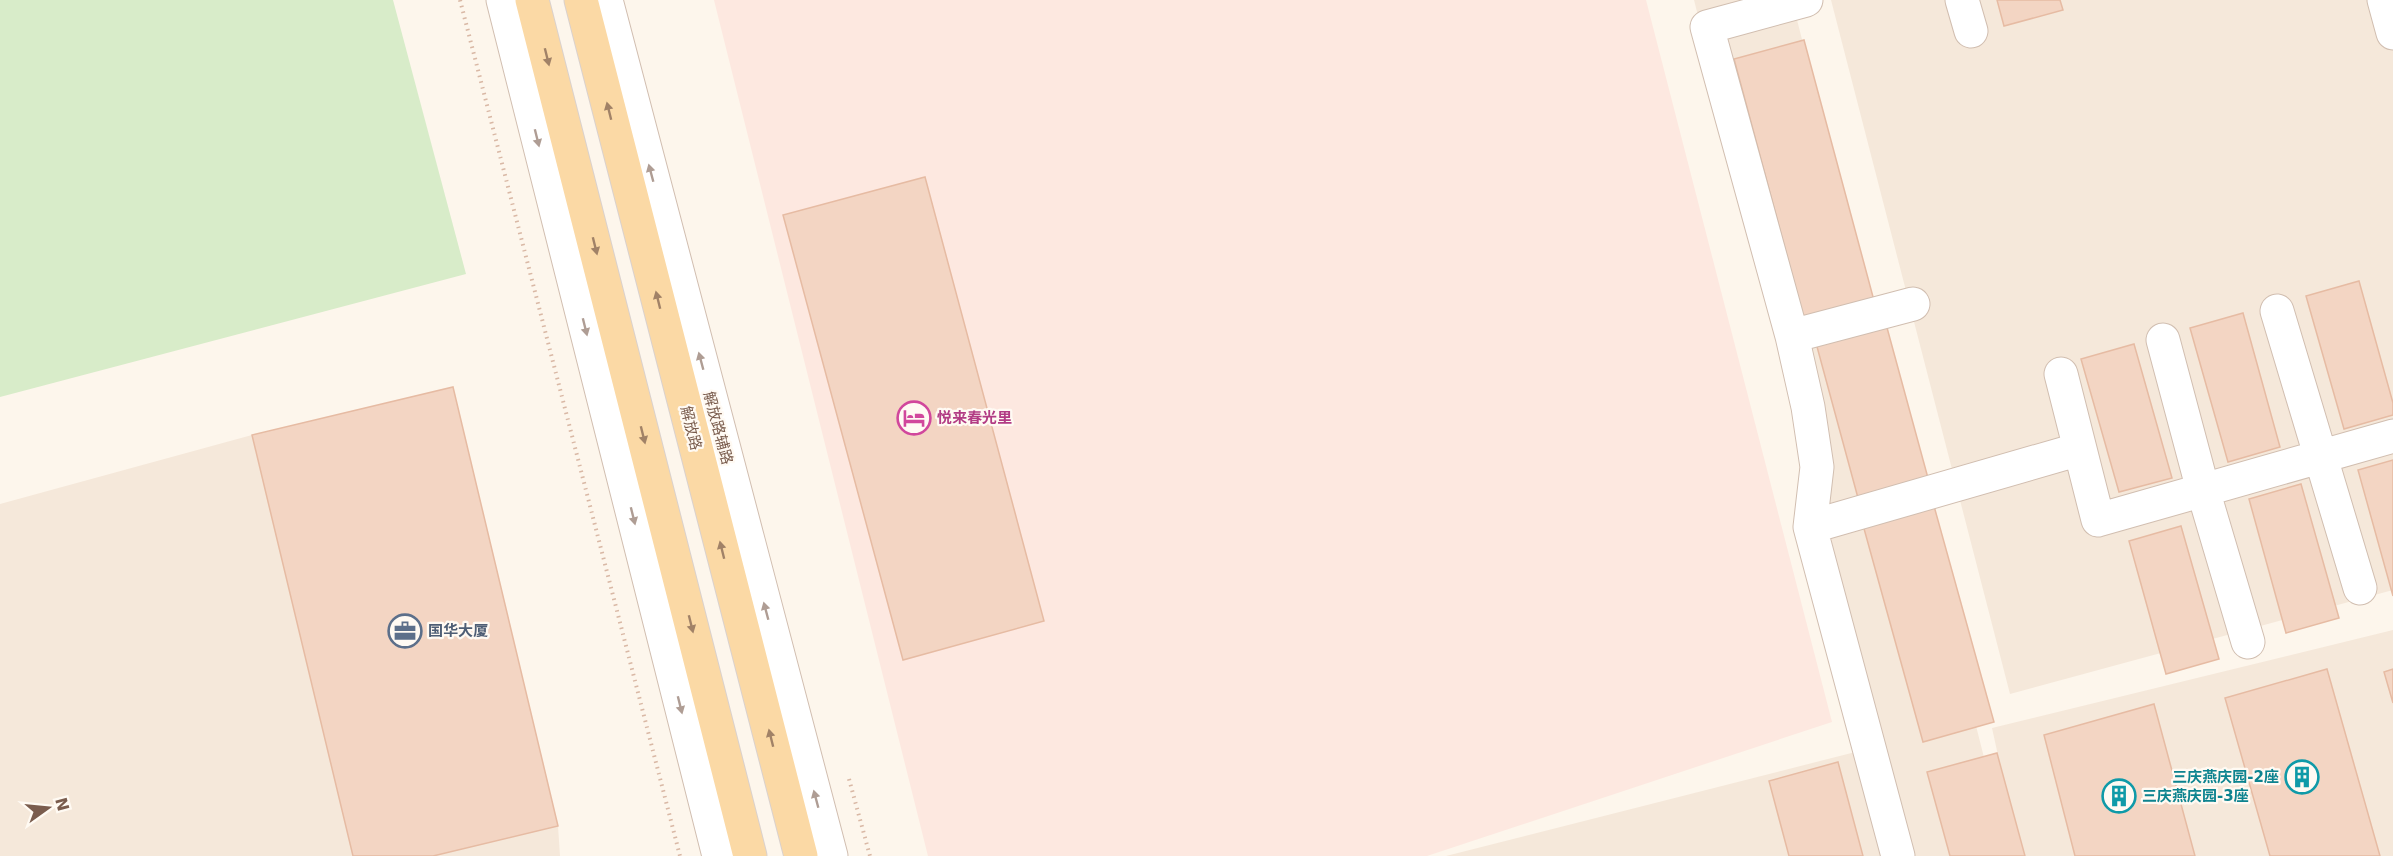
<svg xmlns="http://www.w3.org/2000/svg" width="2393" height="856" font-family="'DejaVu Sans','Noto Sans SC',sans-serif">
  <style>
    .residential { fill: #f5e8da }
    .commercial { fill: #fde8e0 }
    .green { fill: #d8ecc9 }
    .building { fill: #f3d5c3; stroke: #e6bba3; stroke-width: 1.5 }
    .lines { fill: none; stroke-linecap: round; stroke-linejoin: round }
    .minor-casing { stroke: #d1beb0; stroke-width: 35 }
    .tertiary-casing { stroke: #d1beb0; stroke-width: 35 }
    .primary-casing { stroke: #dad1cd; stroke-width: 35 }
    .path { stroke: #d9b8a5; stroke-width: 4; stroke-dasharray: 1.5 4.5; stroke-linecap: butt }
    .minor { stroke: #fff; stroke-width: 33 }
    .tertiary { stroke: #fff; stroke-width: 33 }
    .primary { stroke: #fbd9a5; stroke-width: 33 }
    .oneway { fill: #a18267 }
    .oneway2 { fill: #af9d94 }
    .labels { text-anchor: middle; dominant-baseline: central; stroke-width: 4.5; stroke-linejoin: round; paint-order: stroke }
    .hotel-label { font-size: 15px; font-weight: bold; fill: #b23c85; stroke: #fffaf3; text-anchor: start }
    .street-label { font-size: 15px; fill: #7a5c4d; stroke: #fffaf3 }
    .service-label { font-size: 15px; font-weight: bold; fill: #4e5e75; stroke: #fffaf3; text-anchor: start }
    .culture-label { font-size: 15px; font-weight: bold; fill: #0d838f; stroke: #fffaf3; text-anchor: end }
  </style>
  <rect width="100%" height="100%" fill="#fdf6ec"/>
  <path class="residential" d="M1694,0H1792L2009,856H1446L1883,745Z
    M1831,0H2393V590L2010,694Z
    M453,387L558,826L560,856H0V504L252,435Z
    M2393,630V856H2020L1992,728Z"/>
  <path class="commercial" d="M714,0H1646L1832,722L1427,856H928Z"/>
  <path class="green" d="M0,0H393L466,274L0,397Z"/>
  <path class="building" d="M1997,0H2060L2063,10L2004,26Z
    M1804,40L1876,308L1806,327L1734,59Z
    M925,177L1044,621L903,660L783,215Z
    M2359,281L2393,403V415L2344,429L2306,296Z
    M2243,313L2280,447L2228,462L2190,328Z
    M1886,324L1931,489L1861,509L1816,343Z
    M2134,344L2172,478L2119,492L2081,359Z
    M453,387L558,826L433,856H353L252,435Z
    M2393,460V596L2358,470Z
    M2301,484L2339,618L2286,633L2249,499Z
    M1934,506L1994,722L1923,742L1863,525Z
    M2181,526L2219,659L2166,674L2129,541Z
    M2327,669L2380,856H2270L2225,698Z
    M2393,669V703L2384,672Z
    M2154,704L2195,856H2075L2044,735Z
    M1997,753L2025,856H1950L1927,772Z
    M1838,762L1863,856H1789L1769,781Z"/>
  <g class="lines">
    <defs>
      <path id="minor" d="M1806,0L1707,27L1792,336L1808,407L1817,467L1810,527L1898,856
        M1962,0L1971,31
        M2384,0L2393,33
        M2277,311L2360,588
        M1792,336L1913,304
        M2163,340L2203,490L2248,642
        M2061,374L2098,520L2393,436
        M1810,527L2080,449"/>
      <path id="tertiary" d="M503,0L719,856
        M606,0L831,856"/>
      <path id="primary" d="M532,0L750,856
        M581,0L801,856"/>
    </defs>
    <use href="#minor" class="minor-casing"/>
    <use href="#tertiary" class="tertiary-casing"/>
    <use href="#primary" class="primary-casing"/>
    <path class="path" d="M460,0L680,856
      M849,779L870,856"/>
    <use href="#minor" class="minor"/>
    <use href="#tertiary" class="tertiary"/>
    <use href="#primary" class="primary"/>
  </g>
  <defs><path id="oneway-solid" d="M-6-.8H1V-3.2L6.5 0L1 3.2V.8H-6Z" transform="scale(1.5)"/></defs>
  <g class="oneway">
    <use href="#oneway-solid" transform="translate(547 57) rotate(76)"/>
    <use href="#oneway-solid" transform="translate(609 111) rotate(-104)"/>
    <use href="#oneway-solid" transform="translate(595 246) rotate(76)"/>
    <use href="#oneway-solid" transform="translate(658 300) rotate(-104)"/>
    <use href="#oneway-solid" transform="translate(643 435) rotate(76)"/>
    <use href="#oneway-solid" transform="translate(722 550) rotate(-104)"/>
    <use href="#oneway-solid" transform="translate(691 624) rotate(76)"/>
    <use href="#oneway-solid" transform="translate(771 738) rotate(-104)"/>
  </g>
  <g class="oneway2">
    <use href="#oneway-solid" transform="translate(537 138) rotate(76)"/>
    <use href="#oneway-solid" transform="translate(651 173) rotate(-105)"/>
    <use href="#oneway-solid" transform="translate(585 327) rotate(76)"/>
    <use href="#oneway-solid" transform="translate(701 361) rotate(-105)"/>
    <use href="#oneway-solid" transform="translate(633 516) rotate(76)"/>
    <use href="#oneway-solid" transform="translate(766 611) rotate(-105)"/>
    <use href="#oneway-solid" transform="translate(680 705) rotate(76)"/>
    <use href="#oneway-solid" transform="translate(816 799) rotate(-105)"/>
  </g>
  <defs>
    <symbol id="hotel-ring" viewBox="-11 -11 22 22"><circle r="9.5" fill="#fffaf3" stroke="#d1479c" stroke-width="1.5"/><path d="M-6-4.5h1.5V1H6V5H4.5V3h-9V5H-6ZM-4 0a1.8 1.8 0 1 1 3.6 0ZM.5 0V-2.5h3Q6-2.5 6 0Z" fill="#d1479c"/></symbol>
    <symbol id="office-ring" viewBox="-11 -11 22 22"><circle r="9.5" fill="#fffaf3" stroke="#5c6f8a" stroke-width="1.5"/><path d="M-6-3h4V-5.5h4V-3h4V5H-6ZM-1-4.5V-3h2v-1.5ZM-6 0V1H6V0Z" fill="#5c6f8a"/></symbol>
    <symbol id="building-ring" viewBox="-11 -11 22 22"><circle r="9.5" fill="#fffaf3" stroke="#0f9aa8" stroke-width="1.5"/><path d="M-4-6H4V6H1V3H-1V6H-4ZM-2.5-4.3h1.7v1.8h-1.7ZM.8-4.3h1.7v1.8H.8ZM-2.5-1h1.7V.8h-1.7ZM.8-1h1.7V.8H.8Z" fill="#0f9aa8"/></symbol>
  </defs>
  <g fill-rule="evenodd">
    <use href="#hotel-ring" x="895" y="399" width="38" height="38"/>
    <use href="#office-ring" x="386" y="612" width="38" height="38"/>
    <use href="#building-ring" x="2283" y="758" width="38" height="38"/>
    <use href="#building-ring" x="2100" y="777" width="38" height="38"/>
  </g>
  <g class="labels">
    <g class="hotel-label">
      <text x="937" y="418">悦来春光里</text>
    </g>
    <g class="street-label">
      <text transform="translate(691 428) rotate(76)">解放路</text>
      <text transform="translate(718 428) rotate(75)">解放路辅路</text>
    </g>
    <g class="service-label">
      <text x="428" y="631">国华大厦</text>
    </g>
    <g class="culture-label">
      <text x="2279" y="777">三庆燕庆园-2座</text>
      <text x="2142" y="796" text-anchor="start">三庆燕庆园-3座</text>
    </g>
  </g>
  <g transform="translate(48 808) rotate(75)" stroke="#fffaf3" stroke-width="4.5" paint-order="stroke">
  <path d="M0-4.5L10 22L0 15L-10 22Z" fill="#7a5c4d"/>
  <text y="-9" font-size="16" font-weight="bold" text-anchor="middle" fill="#7a5c4d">N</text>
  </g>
</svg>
